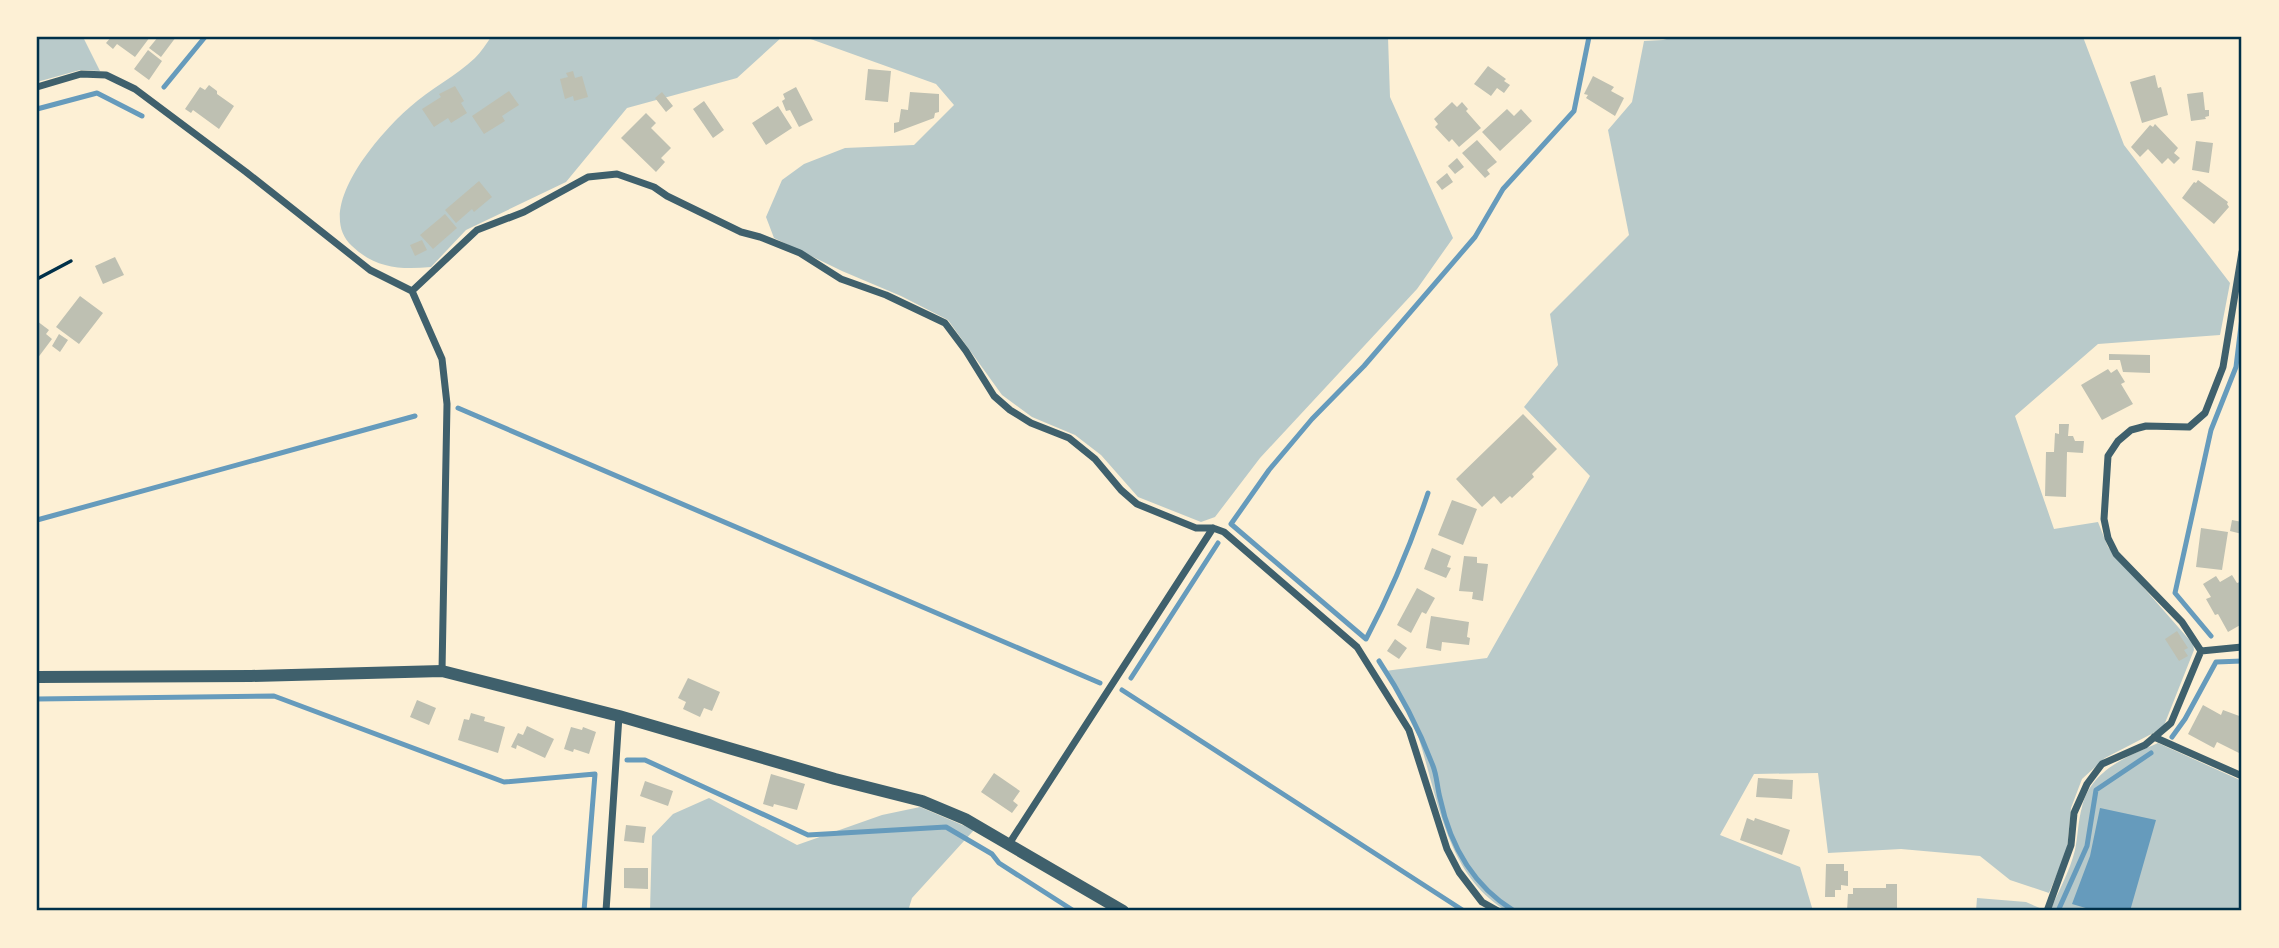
<svg xmlns="http://www.w3.org/2000/svg" width="2279" height="948" font-family="'Work Sans',sans-serif">
  <style>
    .green { fill: #b9caca }
    .water { fill: #669bbc }
    .lines { fill: none; stroke-linecap: round; stroke-linejoin: round }
    .stream { stroke: #669bbc; stroke-width: 5 }
    .building { fill: #bec0b2 }
    .path { stroke: #003049; stroke-width: 3.5 }
    .minor { stroke: #3f606c; stroke-width: 7 }
    .tertiary { stroke: #3f606c; stroke-width: 12 }
    .neatline { fill: none; stroke: #003049; stroke-width: 2.5 }
  </style>
  <rect width="100%" height="100%" fill="#fdf0d5"/>
  <path class="green" d="M37,37H83L100,71L80,70L37,82Z
    M491,37H782L737,78L627,108L566,182L466,230L431,267C400,270 375,268 352,246C312,209 381,132 410,107C430,89 456,76 475,58C481,52 486,44 491,37Z
    M805,37H1388L1390,97L1453,238L1417,289L1260,458L1215,517L1201,522L1138,497L1101,455L1075,435L1032,417L1002,395L948,320L901,296L842,271L774,238L766,217L782,180L804,164L845,148L914,145L954,105L936,84Z
    M1674,37H2083L2124,145L2230,283L2220,335L2098,344L2015,416L2054,529L2098,522L2108,547L2193,644L2194,650L2163,728L2105,758L2082,779L2071,808L2067,850L2049,893L2010,880L1980,856L1901,849L1828,853L1818,773L1754,774L1720,835L1800,867L1813,911H1507C1445,875 1438,795 1417,733C1410,711 1395,691 1385,671L1487,658L1590,476L1524,407L1558,365L1550,314L1629,235L1608,130L1632,102L1644,41L1663,40Z
    M2158,743L2242,781V911H2050C2058,892 2070,871 2075,850C2078,836 2078,821 2082,807C2091,770 2126,757 2158,743Z
    M709,798L797,845L882,815L920,807L974,830L912,898L908,911H650L652,836L673,814Z
    M1977,898L2026,902L2042,909L2040,911H1976Z"/>
  <path class="water" d="M2100,808L2156,820L2130,911H2096L2072,904L2090,856Z"/>
  <g class="lines">
    <path class="stream" d="M164,87L205,37
      M37,109L97,93L142,116
      M458,408L1100,683
      M1428,493C1411,544 1391,592 1366,639L1231,524L1269,470L1312,419L1364,366L1475,237L1503,189L1574,111L1589,37
      M37,520L415,416
      M2211,636L2175,593L2211,430L2236,367L2242,317
      M1379,661C1401,694 1419,729 1433,766C1437,776 1437,787 1440,798C1450,845 1472,885 1514,911
      M1131,678L1218,543
      M1122,690L1464,911
      M37,699L274,696L504,782L595,774L584,911
      M2172,737L2185,719L2216,662L2242,661
      M627,760H645L808,835L946,827L992,854L999,863L1074,911
      M2058,911L2087,846L2096,790L2151,753"/>
  </g>
  <path class="building" d="M111,37H150L135,57L117,44L113,49L106,43Z
    M158,37H176L161,57L149,48Z
    M148,50L162,61L149,80L134,69Z
    M1488,66L1506,79L1504,81L1510,85L1504,93L1497,88L1491,96L1474,84Z
    M868,69L891,71L888,102L865,100Z
    M573,71L575,78L582,76L588,97L574,101L573,96L565,99L560,79L568,77L566,73Z
    M2155,75L2158,88L2161,87L2168,115L2142,123L2130,82Z
    M1593,76L1614,87L1611,91L1624,98L1615,116L1586,98L1588,95L1584,94Z
    M209,85L217,91V94L234,106L219,129L193,110L191,113L185,109L200,87L205,90Z
    M455,86L464,101L461,103L467,113L451,123L448,118L434,127L422,109L441,97L439,94Z
    M796,87L813,120L799,127L790,110L786,111L782,101L785,99L783,94Z
    M509,91L519,105L502,116L505,121L484,134L472,116Z
    M662,92L673,106L666,112L655,98Z
    M910,92L939,94V112L935,113L934,118L894,133V123L899,122L901,109L908,110Z
    M2203,92L2205,110H2209V116L2205,117L2206,119L2191,121L2187,94Z
    M704,101L724,130L713,138L693,109Z
    M1452,102L1457,107L1462,102L1468,109L1466,111L1481,128L1459,147L1452,139L1449,142L1435,127L1438,124L1434,119Z
    M778,106L792,128L766,145L752,123Z
    M1507,109L1514,116L1521,109L1532,121L1500,151L1482,132Z
    M646,113L656,123L651,128L671,148L661,158L665,162L656,172L621,138Z
    M2155,124L2178,148L2174,153L2180,158L2174,164L2168,158L2162,164L2148,149L2140,157L2131,147L2150,125L2153,127Z
    M1477,140L1497,162L1487,170L1490,174L1485,178L1462,153Z
    M2196,141L2213,143L2209,173L2192,170Z
    M1457,158L1464,167L1455,174L1448,166Z
    M1447,173L1453,182L1442,190L1436,182Z
    M2198,180L2228,202L2227,204L2229,207L2214,224L2182,198L2194,182L2196,183Z
    M479,181L492,197L474,212L472,209L456,223L445,210Z
    M445,214L457,228L433,249L420,235Z
    M422,240L427,250L415,256L410,245Z
    M115,257L124,275L103,284L95,266Z
    M80,296L103,313L79,344L56,327Z
    M37,321L49,330L46,334L52,339L37,359Z
    M59,334L68,340L60,352L52,346Z
    M2109,354L2150,355V373L2123,372L2120,360H2109Z
    M2108,369L2111,373L2117,369L2125,382L2121,384L2133,404L2102,420L2081,385Z
    M1523,414L1557,449L1532,474L1534,477L1512,498L1510,496L1501,504L1494,496L1482,507L1456,479Z
    M2059,424H2069L2068,436H2073L2075,441H2084L2083,453L2067,452L2066,497L2045,496L2046,452H2054L2055,433L2059,434Z
    M1452,500L1477,509L1463,545L1438,535Z
    M2232,520L2242,522V534L2230,531Z
    M2201,528L2228,532L2222,570L2196,567Z
    M1432,548L1451,556L1447,567L1451,568L1446,578L1424,569Z
    M1464,556L1477,557V563L1488,564L1483,601L1472,599L1473,592L1459,591Z
    M2232,575L2237,583L2240,582L2242,586V624L2228,632L2218,614L2215,615L2206,599L2211,597L2203,584L2216,576L2220,582Z
    M1417,588L1435,598L1426,614L1422,612L1411,633L1397,625Z
    M1431,616L1469,622L1467,637L1470,638L1469,645L1442,642L1441,651L1426,648Z
    M2177,631L2188,648L2184,650L2188,656L2179,661L2165,639Z
    M1395,639L1407,648L1399,659L1387,651Z
    M688,678L720,692L712,711L704,708L700,717L683,709L686,702L678,698Z
    M417,700L436,708L429,725L410,717Z
    M2203,705L2221,715L2223,710L2242,717V747L2239,753L2217,742L2214,748L2188,734Z
    M471,713L485,717L484,721L505,727L498,753L458,740L464,719L469,720Z
    M527,726L554,739L545,758L517,745L516,749L511,747L518,733L523,735Z
    M571,727L582,730L583,727L596,732L589,754L574,749L573,752L564,749Z
    M994,773L1020,791L1013,801L1018,805L1012,813L981,792Z
    M771,774L805,784L797,810L774,804L773,807L763,804Z
    M1758,778L1793,780L1792,799L1756,797Z
    M645,781L673,791L668,806L640,796Z
    M1747,818L1754,821L1755,818L1790,830L1782,855L1740,840Z
    M626,825L646,827L644,843L624,841Z
    M1826,864H1844V871H1848V886L1841,885V890H1835V897H1825Z
    M624,868H648V889L624,888Z
    M1886,884H1897V911H1847L1848,894H1853V888H1886Z"/>
  <g class="lines">
    <path class="path" d="M37,279L71,261"/>
    <path class="minor" d="M37,87L81,74L106,75L135,89L246,172L370,270L412,291L442,359L447,404L442,671
      M412,291L477,230L524,212L588,177L617,174L654,187L667,196L741,232L760,237L800,253L841,279L886,295L945,323L966,351L994,396L1010,410L1031,423L1069,438L1095,459L1121,490L1137,504L1196,528H1213L1224,532L1357,647L1409,730L1447,849L1459,872L1482,902L1498,911
      M2201,651L2242,647
      M2154,737L2242,776
      M1009,844L1213,528
      M606,911L619,716
      M2047,911L2071,845L2074,813L2087,784L2102,764L2145,745L2171,723L2201,651L2182,622L2116,554L2108,538L2104,519L2108,456L2118,441L2131,430L2146,426L2189,427L2205,413L2223,367L2242,252"/>
    <path class="tertiary" d="M37,677L251,676L442,671L619,716L835,779L922,801L965,819L1123,911"/>
  </g>
  <rect width="2279" height="948" fill="none" stroke="#fdf0d5" stroke-width="77"/>
  <rect x="38" y="38" width="2202" height="871" class="neatline"/>
</svg>
